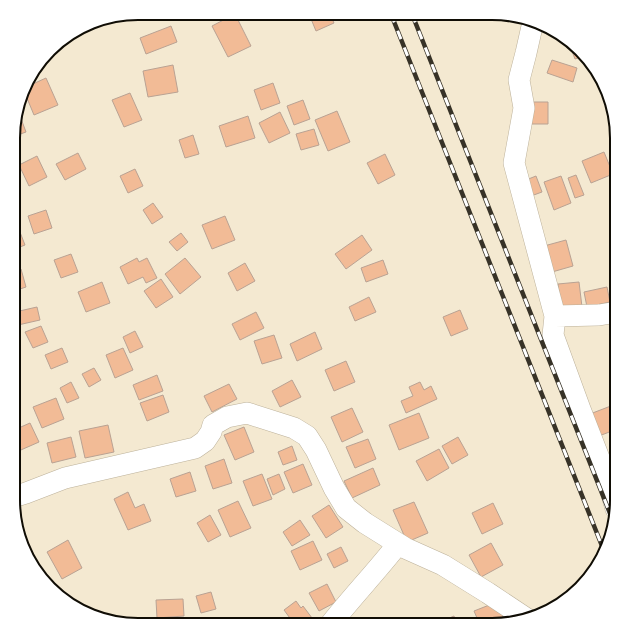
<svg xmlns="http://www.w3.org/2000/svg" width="630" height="638" font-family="'Source Serif 4',serif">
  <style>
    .building { fill: #f2bb96; stroke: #b9a293 }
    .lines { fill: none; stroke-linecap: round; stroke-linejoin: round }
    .minor-casing { stroke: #bcb19a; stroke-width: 22 }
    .minor { stroke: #fff; stroke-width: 21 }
    .rail-casing { stroke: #373227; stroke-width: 4.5 }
    .rail { stroke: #fff; stroke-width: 3; stroke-dasharray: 9; stroke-linecap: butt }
    .rim { fill: none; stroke: #100d05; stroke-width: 2 }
  </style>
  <rect width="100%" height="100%" fill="#f4e9d1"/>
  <path class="building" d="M311,13L330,14L334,23L316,31L309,14Z
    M235,14L251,46L228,57L212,26Z
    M451,14H468L453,20Z
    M171,26L177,42L146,54L140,38Z
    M569,43L584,56L575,59Z
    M552,60L577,68L573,82L547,73Z
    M173,65L178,92L148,97L143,71Z
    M46,78L58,105L34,115L24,91L26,87Z
    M273,83L280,103L261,110L254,90Z
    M130,93L142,120L124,127L112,100Z
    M303,100L310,119L294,125L287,106Z
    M527,102H548V124H527Z
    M17,108L26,132L15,136V114Z
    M337,111L350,142L328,151L315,120Z
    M280,112L290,133L269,143L259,123Z
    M248,116L255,138L226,147L219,126Z
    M314,129L319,145L301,150L296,134Z
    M193,135L199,154L185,158L179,140Z
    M604,152L613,174L591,183L582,161Z
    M78,153L86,169L65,180L56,164Z
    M385,154L395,175L378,184L367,163Z
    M37,156L47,177L29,186L19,165Z
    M135,169L143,186L128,193L120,176Z
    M576,175L584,195L575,198L568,178Z
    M536,176L542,192L531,196L526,180Z
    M561,176L571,203L554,210L544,182Z
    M153,203L163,217L152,224L143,210Z
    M46,210L52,228L34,234L28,216Z
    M225,216L235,240L212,249L202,225Z
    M18,227L25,245L15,249V229Z
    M181,233L188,242L177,251L169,242Z
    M362,235L372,250L346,269L335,254Z
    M566,240L573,266L552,272L544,246Z
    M71,254L78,272L61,278L54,260Z
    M137,258L139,262L147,258L157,278L146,283L143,277L128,284L120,267Z
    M185,258L201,277L180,294L165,274Z
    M383,260L388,274L366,282L361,268Z
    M245,263L255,281L237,291L228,273Z
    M21,269L26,287L14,291L15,271Z
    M161,279L173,297L156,308L144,291Z
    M102,282L110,303L86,312L78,292Z
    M579,282L582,307L561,310L558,284Z
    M607,287L610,302L587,307L584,292Z
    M369,297L376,312L355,321L349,307Z
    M37,307L40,320L18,325L15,312Z
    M460,310L468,329L451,336L443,317Z
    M256,312L264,328L240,340L232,324Z
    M41,326L48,342L33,348L25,332Z
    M135,331L143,347L130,353L123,337Z
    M315,332L322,349L297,361L290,344Z
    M274,335L282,358L262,364L254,341Z
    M62,348L68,362L51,369L45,355Z
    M123,348L133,370L115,378L106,355Z
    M346,361L355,382L334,391L325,370Z
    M94,368L101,380L89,387L82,374Z
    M157,375L163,391L139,400L133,385Z
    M292,380L301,397L280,407L272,391Z
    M71,382L79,398L67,403L60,388Z
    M420,382L424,390L431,386L437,399L406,413L401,401L413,396L409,387Z
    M229,384L237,399L212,412L204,396Z
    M163,395L169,412L147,421L140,403Z
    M56,398L64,419L42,428L33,407Z
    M616,404L617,429L599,436L590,414Z
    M352,408L363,432L342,442L331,417Z
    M419,413L429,438L399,450L389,425Z
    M30,423L39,442L14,453V430Z
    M108,425L114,452L85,458L79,431Z
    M244,427L254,452L235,460L224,435Z
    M71,437L76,457L52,463L47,443Z
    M458,437L468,455L452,464L442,446Z
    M368,439L376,459L355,468L346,447Z
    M292,446L297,460L283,465L278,452Z
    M439,449L449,468L427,481L416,461Z
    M224,459L232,483L213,489L205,466Z
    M303,464L312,485L293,493L284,472Z
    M373,468L380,485L352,498L344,481Z
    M190,472L196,491L176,497L170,479Z
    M262,474L272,499L253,506L243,481Z
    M279,474L285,489L273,495L267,479Z
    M128,492L135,508L144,504L151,521L128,530L114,499Z
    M238,501L251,528L230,537L218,510Z
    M414,502L428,533L407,542L393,510Z
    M493,503L503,524L482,534L472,513Z
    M329,505L343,527L326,538L312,516Z
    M210,515L221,535L208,542L197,523Z
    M300,520L310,535L292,546L283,532Z
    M68,540L82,568L62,579L47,552Z
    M313,541L322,560L300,570L291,551Z
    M491,543L503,565L481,577L469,555Z
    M341,547L348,561L334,568L327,554Z
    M327,584L336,602L319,611L309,593Z
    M211,592L216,609L201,613L196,596Z
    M183,599L184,616L157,618L156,600Z
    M296,601L301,608L303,606L315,622L312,625H295L284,610Z
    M497,602L506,624L500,625H480L474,611Z
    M454,616L457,625H433Z
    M359,619L363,623L364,621L367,624L370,620L376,625H354Z"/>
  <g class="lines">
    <defs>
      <path id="minor" d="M533,22L526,53L519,80L524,108L514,163L555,316L599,315L617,312
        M555,316L553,335L580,409L608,481L616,509
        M13,497L26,493L65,478L195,448L205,441L211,432L213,425L227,417L247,413L294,428L307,436L316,450L334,488L346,508L365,523L405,548L443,565L488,593L527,619
        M330,625C352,597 376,572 398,544"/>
    </defs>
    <use href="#minor" class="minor-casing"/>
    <use href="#minor" class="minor"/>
    <defs>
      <path id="rail" d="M391,14L604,551
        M412,14L613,521"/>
    </defs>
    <use href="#rail" class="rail-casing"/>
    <use href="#rail" class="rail"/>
  </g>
  <path d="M0 0H630V638H0ZM138 20H492A118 118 0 0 1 610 138V500A118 118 0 0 1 492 618H138A118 118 0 0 1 20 500V138A118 118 0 0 1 138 20Z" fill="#fff" fill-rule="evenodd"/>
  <path class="rim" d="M138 20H492A118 118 0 0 1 610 138V500A118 118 0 0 1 492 618H138A118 118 0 0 1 20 500V138A118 118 0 0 1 138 20Z"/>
</svg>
